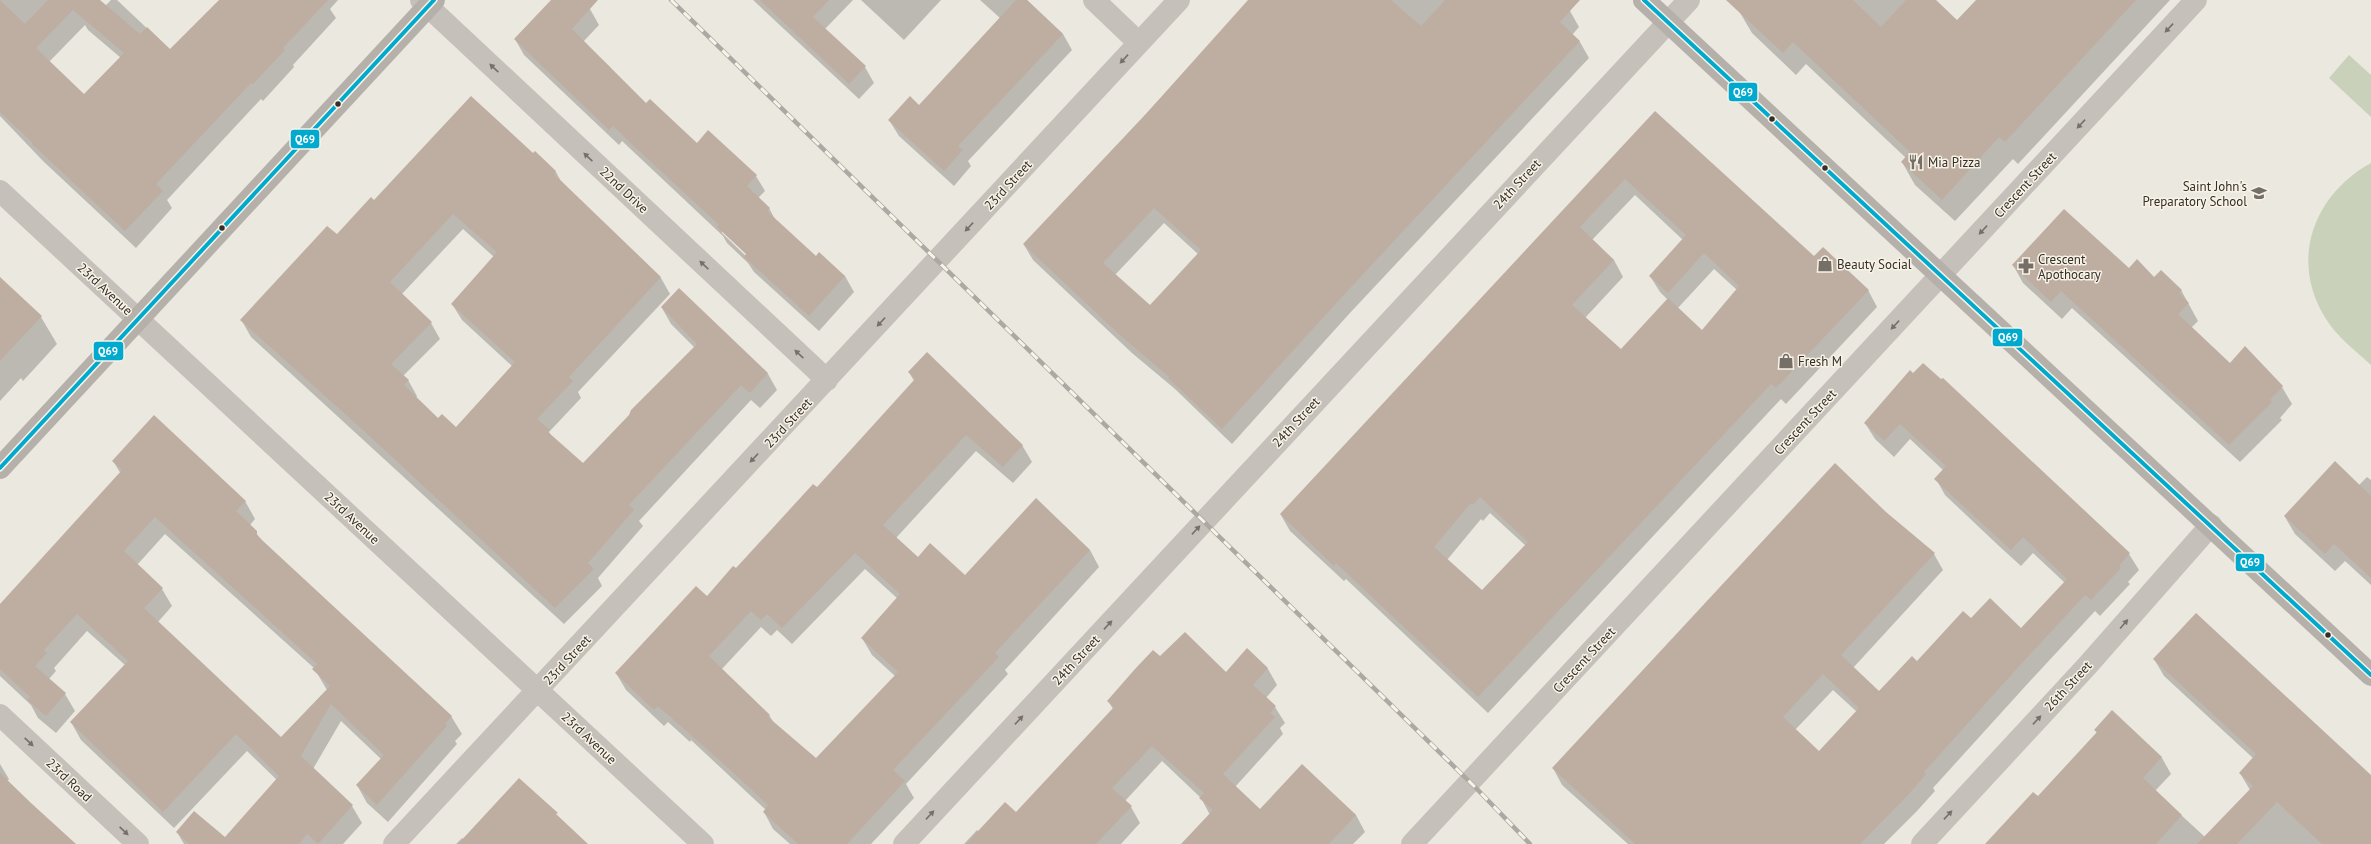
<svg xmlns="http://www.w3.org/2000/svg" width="2371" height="844" font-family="'PT Sans',sans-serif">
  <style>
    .green { fill: #c9d1bb }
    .shadow { fill: #0003; fill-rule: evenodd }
    .building { fill: #beaea2; fill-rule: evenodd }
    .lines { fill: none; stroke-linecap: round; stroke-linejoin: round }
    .street { stroke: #c5c0b9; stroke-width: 22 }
    .secondary { stroke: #b5b0aa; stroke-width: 22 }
    .rail-casing { stroke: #aca9a4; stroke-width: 4.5 }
    .rail { stroke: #f8f3e7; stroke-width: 3; stroke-dasharray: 9; stroke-linecap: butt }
    .bus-1-casing { stroke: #f8f3e7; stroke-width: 7 }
    .bus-1 { stroke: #00a9ce; stroke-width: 4 }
    .oneway { fill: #767069 }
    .bus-dot { fill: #352e28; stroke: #f8f3e7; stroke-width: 1.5 }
    .labels { text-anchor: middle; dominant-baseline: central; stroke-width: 3; stroke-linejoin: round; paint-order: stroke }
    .poi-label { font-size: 13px; fill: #352e28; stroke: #f8f3e7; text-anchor: start }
    .street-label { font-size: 13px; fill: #352e28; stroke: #f8f3e7 }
    .line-badge { stroke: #f8f3e7; stroke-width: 1.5 }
    .badge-label { font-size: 11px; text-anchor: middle; font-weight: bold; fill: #fff }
  </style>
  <rect width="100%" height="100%" fill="#ebe8e0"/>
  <path class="green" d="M2349,55L2371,75V117L2329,78Z
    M2371,163V365C2356,351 2337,337 2326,319C2289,261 2313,195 2371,163Z"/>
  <path class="shadow" d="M0,0H99L105,6L111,0H117L170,50L220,0H338L330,9L336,18L293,65L294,67L263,101L261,99L167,200L172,208L136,248L43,161L0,116ZM85,25L88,30L121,58L84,95L49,62Z
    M552,0H580L590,9L599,25L583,42L610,67L614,74L646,105L697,144L756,176L765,191L758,198L769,208L777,223L816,257L845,276L854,292L819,331L754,272L748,263L727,243L723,236L622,141L619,145L524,55L515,39ZM722,230L750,257L749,259L722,233Z
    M753,0H853L825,29L865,67L874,83L859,99Z
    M861,0H941L904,40Z
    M980,0H1027L1063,34L1072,50L968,161L971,166L954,186L899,136L889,120L919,106L1000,18Z
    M1252,0H1557L1570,11L1579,27L1572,35L1580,42L1589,58L1349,314L1232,444L1175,389L1132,353L1033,260L1024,245ZM1164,223L1198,254L1150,306L1115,275Z
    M1750,0H1935L1957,21L1977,0H2170L2018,164L2013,159L1955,221L1915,185L1902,162L1906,158L1806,64L1796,75L1752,33L1739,11Z
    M1655,112L1814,258L1868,290L1877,307L1786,404L1781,399L1488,713L1346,579L1344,581L1290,531L1281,515ZM1635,195L1683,240L1650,276L1660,292L1668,300L1621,351L1585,318L1623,277L1614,260L1592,240ZM1714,269L1737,290L1702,331L1677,309ZM1490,513L1526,546L1483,592L1447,560L1481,519L1483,521Z
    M535,153L556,172L563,185L661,278L670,294L578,392L581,398L549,432L552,437L583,464L695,348L671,324L662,308L679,289L768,374L777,390L760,408L751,400L639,521L643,526L598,578L602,586L564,624L251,337L242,321L374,202ZM463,229L494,257L452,304L462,320L512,366L456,428L438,419L416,398L417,396L408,380L403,376L440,339L431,323L401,295Z
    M2013,265L2129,270L2181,290L2198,321L2191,328L2230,364L2282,387L2292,404L2280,418L2282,420L2240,462L2072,308L2062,319L2023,283Z
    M0,278L41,317L57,344L23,381L21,378L0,401Z
    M1910,371L2129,554L2139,570L2128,582L2130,584L2100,616L2095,611L2031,680L1933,788L1935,791L1917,811L1884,844H1628L1562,785L1553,768L1885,513L1934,554L1943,570L1853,668L1879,692L1971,620L2022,629L2065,583L2033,553L2021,566L1999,546L1945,495L1936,479L1944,471L1910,439L1894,457L1875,439L1865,423ZM1833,690L1857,712L1819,753L1795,730Z
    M909,372L1022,445L1032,462L1013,483L976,451L896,538L918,558L965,576L1036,499L1090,550L1099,567L1005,670L1008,674L906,784L914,798L871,844H790L773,829L764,812L766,810L691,740L690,742L668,722L664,726L626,690L616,673L707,597L817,489L914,381ZM865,569L898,599L862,638L872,655L895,676L816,760L774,723L769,715L721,670L761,627L771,636L777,630L792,644Z
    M113,461L245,501L255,519L250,525L263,542L451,716L462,734L455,741L457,744L388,822L367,803L357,785L381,759L341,721L313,769L352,806L362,823L343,844H184L177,832L225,838L277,780L247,751L174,828L81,740L71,722L125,665L87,631L54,668L56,671L49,679L65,694L75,711L56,733L38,718L31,705L0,676V605L121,474ZM165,534L314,668L327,690L281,738L158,622L172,606L162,589L137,565Z
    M2367,477L2371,480V585L2345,561L2335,571L2295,534L2285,517L2359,485Z
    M1247,650L1268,669L1277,685L1266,698L1275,707L1285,723L1280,728L1283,734L1235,787L1260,810L1303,766L1356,815L1365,832L1353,844H1183L1210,815L1201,798L1162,761L1125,801L1131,807L1140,823L1121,844H1081L1113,709L1108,701L1160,658L1226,673Z
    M2154,659L2371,777V844H1986L2038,797L2097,733L2095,730L2112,712L2162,758L2171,774L2155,791L2205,837L2250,790L2240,773L2254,759L2164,676Z
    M0,764L9,779L7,782L74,844H0Z
    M977,830L979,832L1019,844H964Z
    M462,838L464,840L587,844H456Z"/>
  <path class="building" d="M0,0L25,24L48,0H100L140,34L147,27L170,49L219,0H328L283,48L285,50L253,84L251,83L156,184L163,191L125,231L32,144L33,143L0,112ZM73,10L124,53L84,94L36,48Z
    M551,0H598L572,29L646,103L650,99L697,143L708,130L757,175L747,186L770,208L767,211L816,256L819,252L845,276L809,316L744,257L746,254L717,227L719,225L637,149L613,126L609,130L514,39Z
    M760,0H829L813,17L866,66L849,84Z
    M1016,0H1027L1063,34L958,146L963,150L944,171L888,120L910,96L919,105Z
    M1248,0H1391L1421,26L1445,0H1580L1560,22L1580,41L1340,299L1222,429L1168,378L1169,377L1122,337L1023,244L1145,115ZM1154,208L1201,250L1150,305L1103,263Z
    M1726,0H1853L1881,27L1906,0H1936L1957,20L1976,0H2136L2005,142L1999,137L1942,200L1901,162L1910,152L1793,42L1783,53Z
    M471,96L533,153L535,151L556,171L554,174L661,277L569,377L573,381L537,419L550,430L548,432L583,463L629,415L631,410L697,344L661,307L679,288L768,373L750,393L741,385L629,505L634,510L588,563L594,569L555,608L364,431L240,320L327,226L337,234L371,197L374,200ZM453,214L497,252L451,304L515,362L456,427L442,414L438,418L404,385L409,380L391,364L432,322L390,282Z
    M1655,111L1814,256L1823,247L1869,290L1776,388L1771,384L1478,697L1336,563L1334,566L1280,514ZM1625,179L1686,235L1649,276L1668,293L1704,253L1739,286L1702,330L1668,298L1621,349L1572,305L1614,260L1580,227ZM1480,497L1528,542L1482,590L1434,547L1471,503L1473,505Z
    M2064,209L2129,268L2137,259L2154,277L2161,270L2182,290L2179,293L2189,303L2178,314L2230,363L2245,346L2283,386L2270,400L2272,402L2229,445L2061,291L2051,302L2012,265Z
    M0,277L42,316L0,361Z
    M927,352L1023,445L1003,467L966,435L883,525L918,557L930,543L965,575L1036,498L1090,550L995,653L999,657L893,770L905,781L847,844H798L763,812L768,805L726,766L658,706L654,710L615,673L696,586L707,596L733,566L736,568L813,484L817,487L915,379L908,372ZM855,553L900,594L861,638L898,672L816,758L768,717L770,715L709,656L751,611L761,620L767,614L782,628Z
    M1923,363L1941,379L1943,378L2130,553L2119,566L2121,568L2091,600L2085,595L2022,663L1924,772L1926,774L1908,795L1860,844H1635L1552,768L1835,463L1886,512L1935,553L1841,655L1879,691L1912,656L1917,661L1963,611L1971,618L1990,598L2021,628L2067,579L2023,537L2011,550L1988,529L1934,479L1946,466L1900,424L1884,441L1864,423L1910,370L1913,373ZM1823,674L1859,708L1819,751L1783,717Z
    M154,415L246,501L236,511L257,531V535L263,541L452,716L445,724L447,726L377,805L356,785L384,755L331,704L301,756L353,805L318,844L307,834L299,844H189L176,832L194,811L225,837L279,776L236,734L163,812L70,722L128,661L77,614L44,650L47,653L35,666L66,693L46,716L27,700L30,697L0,669V604L122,470L112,461ZM155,517L317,664L312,669L330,686L281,737L144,608L163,588L124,551Z
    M2335,461L2371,496V578L2334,544L2325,554L2284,516Z
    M2196,613L2371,775V844H2322L2277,802L2237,844H2197L2253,786L2239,773L2256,754L2153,659Z
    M1185,632L1226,672L1247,648L1268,668L1253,685L1276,706L1270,713L1275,717L1223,774L1260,809L1302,764L1356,815L1329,844H1181L1213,810L1199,798L1204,793L1152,746L1112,788L1132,806L1096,844H966L1005,802L1016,812L1114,707L1107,701L1135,669L1153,650L1160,656Z
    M2112,710L2162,757L2143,778L2182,815L2156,844H1985L2033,792L2038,796L2097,732L2094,730Z
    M0,773L31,803L76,844H0Z
    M519,778L558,813L556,814L588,844H458Z"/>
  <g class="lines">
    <path class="street" d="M421,0L827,380
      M1094,0L1139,43
      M0,191L703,844
      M0,715L138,844
      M394,844L1179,0
      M904,844L1689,0
      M1412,844L2196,0
      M1922,844L2087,666L2211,525"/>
    <path class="secondary" d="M1644,0L2371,675
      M0,468L434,0"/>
    <defs>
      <path id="rail" d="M671,0L1476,788L1530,844"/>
    </defs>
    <use href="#rail" class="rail-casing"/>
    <use href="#rail" class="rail"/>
    <defs>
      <path id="bus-1" d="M1644,0L2371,675
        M0,468L434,0"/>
    </defs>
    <use href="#bus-1" class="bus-1-casing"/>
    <use href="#bus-1" class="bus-1"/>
  </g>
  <defs><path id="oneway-solid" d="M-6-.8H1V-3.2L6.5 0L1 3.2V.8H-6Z"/></defs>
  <g class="oneway">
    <use href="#oneway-solid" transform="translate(2169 28) rotate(133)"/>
    <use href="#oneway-solid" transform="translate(1124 59) rotate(133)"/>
    <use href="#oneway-solid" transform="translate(494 68) rotate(-137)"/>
    <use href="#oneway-solid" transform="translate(2081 124) rotate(133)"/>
    <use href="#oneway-solid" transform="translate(588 157) rotate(-137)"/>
    <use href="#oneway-solid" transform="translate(969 227) rotate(133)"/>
    <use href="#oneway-solid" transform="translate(1983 230) rotate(133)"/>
    <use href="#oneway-solid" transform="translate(704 265) rotate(-137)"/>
    <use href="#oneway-solid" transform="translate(881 322) rotate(133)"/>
    <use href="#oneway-solid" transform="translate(1895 325) rotate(133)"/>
    <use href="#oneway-solid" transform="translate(799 354) rotate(-137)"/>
    <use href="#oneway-solid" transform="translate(754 458) rotate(133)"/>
    <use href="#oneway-solid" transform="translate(1196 530) rotate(-47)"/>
    <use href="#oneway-solid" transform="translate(2124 624) rotate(-49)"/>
    <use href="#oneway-solid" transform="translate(1108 625) rotate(-47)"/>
    <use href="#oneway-solid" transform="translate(1019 720) rotate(-47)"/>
    <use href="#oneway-solid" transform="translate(2037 720) rotate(-47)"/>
    <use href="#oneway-solid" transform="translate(29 742) rotate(43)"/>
    <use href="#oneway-solid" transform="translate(930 815) rotate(-47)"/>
    <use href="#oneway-solid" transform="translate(1948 815) rotate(-47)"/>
    <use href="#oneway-solid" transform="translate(124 831) rotate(43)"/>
  </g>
  <defs>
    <symbol id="restaurant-bare" viewBox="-9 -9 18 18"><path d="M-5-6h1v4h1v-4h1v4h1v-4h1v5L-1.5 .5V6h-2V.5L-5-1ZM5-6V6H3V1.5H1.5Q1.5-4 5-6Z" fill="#756f68" stroke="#f8f3e7" stroke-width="2.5" paint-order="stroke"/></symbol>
    <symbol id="school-bare" viewBox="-9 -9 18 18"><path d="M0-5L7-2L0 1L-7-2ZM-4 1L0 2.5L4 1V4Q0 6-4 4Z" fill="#756f68" stroke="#f8f3e7" stroke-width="2.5" paint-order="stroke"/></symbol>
    <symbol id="shop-bare" viewBox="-9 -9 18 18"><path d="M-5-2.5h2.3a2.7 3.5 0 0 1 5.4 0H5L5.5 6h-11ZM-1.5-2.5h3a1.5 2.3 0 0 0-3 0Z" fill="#756f68" stroke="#f8f3e7" stroke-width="2.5" paint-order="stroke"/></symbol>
    <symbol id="pharmacy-bare" viewBox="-9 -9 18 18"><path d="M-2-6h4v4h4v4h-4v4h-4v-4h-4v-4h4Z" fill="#756f68" stroke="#f8f3e7" stroke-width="2.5" paint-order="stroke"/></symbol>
  </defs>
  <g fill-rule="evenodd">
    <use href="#restaurant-bare" x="1905" y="151" width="22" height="22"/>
    <use href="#school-bare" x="2248" y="182" width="22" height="22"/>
    <use href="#shop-bare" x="1814" y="253" width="22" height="22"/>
    <use href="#pharmacy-bare" x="2015" y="255" width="22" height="22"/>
    <use href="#shop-bare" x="1775" y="350" width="22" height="22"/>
  </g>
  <g class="bus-dot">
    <circle cx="338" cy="104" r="3.5"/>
    <circle cx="1772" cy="119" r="3.5"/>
    <circle cx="1825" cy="168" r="3.5"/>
    <circle cx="222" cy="228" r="3.5"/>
    <circle cx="2328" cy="635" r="3.5"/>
  </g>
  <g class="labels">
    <g class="poi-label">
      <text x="1928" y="162">Mia Pizza</text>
      <text x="2247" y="186" text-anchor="end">Saint John's<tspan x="2247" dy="15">Preparatory School</tspan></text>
      <text x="2038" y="259">Crescent<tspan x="2038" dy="15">Apothocary</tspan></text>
      <text x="1837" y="264">Beauty Social</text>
      <text x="1798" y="361">Fresh M</text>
    </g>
    <g class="street-label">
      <text transform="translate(1517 184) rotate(-47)">24th Street</text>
      <text transform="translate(1008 185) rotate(-47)">23rd Street</text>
      <text transform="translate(2025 185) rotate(-47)">Crescent Street</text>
      <text transform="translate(624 190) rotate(43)">22nd Drive</text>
      <text transform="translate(105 289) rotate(43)">23rd Avenue</text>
      <text transform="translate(1296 422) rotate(-47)">24th Street</text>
      <text transform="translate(1805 422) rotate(-47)">Crescent Street</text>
      <text transform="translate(788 423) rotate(-47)">23rd Street</text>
      <text transform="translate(352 518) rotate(43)">23rd Avenue</text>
      <text transform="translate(567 660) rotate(-47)">23rd Street</text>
      <text transform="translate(1076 660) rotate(-47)">24th Street</text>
      <text transform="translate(1584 660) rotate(-47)">Crescent Street</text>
      <text transform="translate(2068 686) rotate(-47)">26th Street</text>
      <text transform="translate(589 738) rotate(43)">23rd Avenue</text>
      <text transform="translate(69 780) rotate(43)">23rd Road</text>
    </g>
  </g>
  <g class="line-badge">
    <rect x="1728" y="82" width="30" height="20" rx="4" fill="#00a9ce"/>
    <rect x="290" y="129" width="30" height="20" rx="4" fill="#00a9ce"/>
    <rect x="1992" y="328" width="31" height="19" rx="4" fill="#00a9ce"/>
    <rect x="93" y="341" width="31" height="20" rx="4" fill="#00a9ce"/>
    <rect x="2235" y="553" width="30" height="19" rx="4" fill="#00a9ce"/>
  </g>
  <g class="badge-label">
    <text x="1743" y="96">Q69</text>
    <text x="305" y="143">Q69</text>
    <text x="2008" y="341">Q69</text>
    <text x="108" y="355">Q69</text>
    <text x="2250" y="566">Q69</text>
  </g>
</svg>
